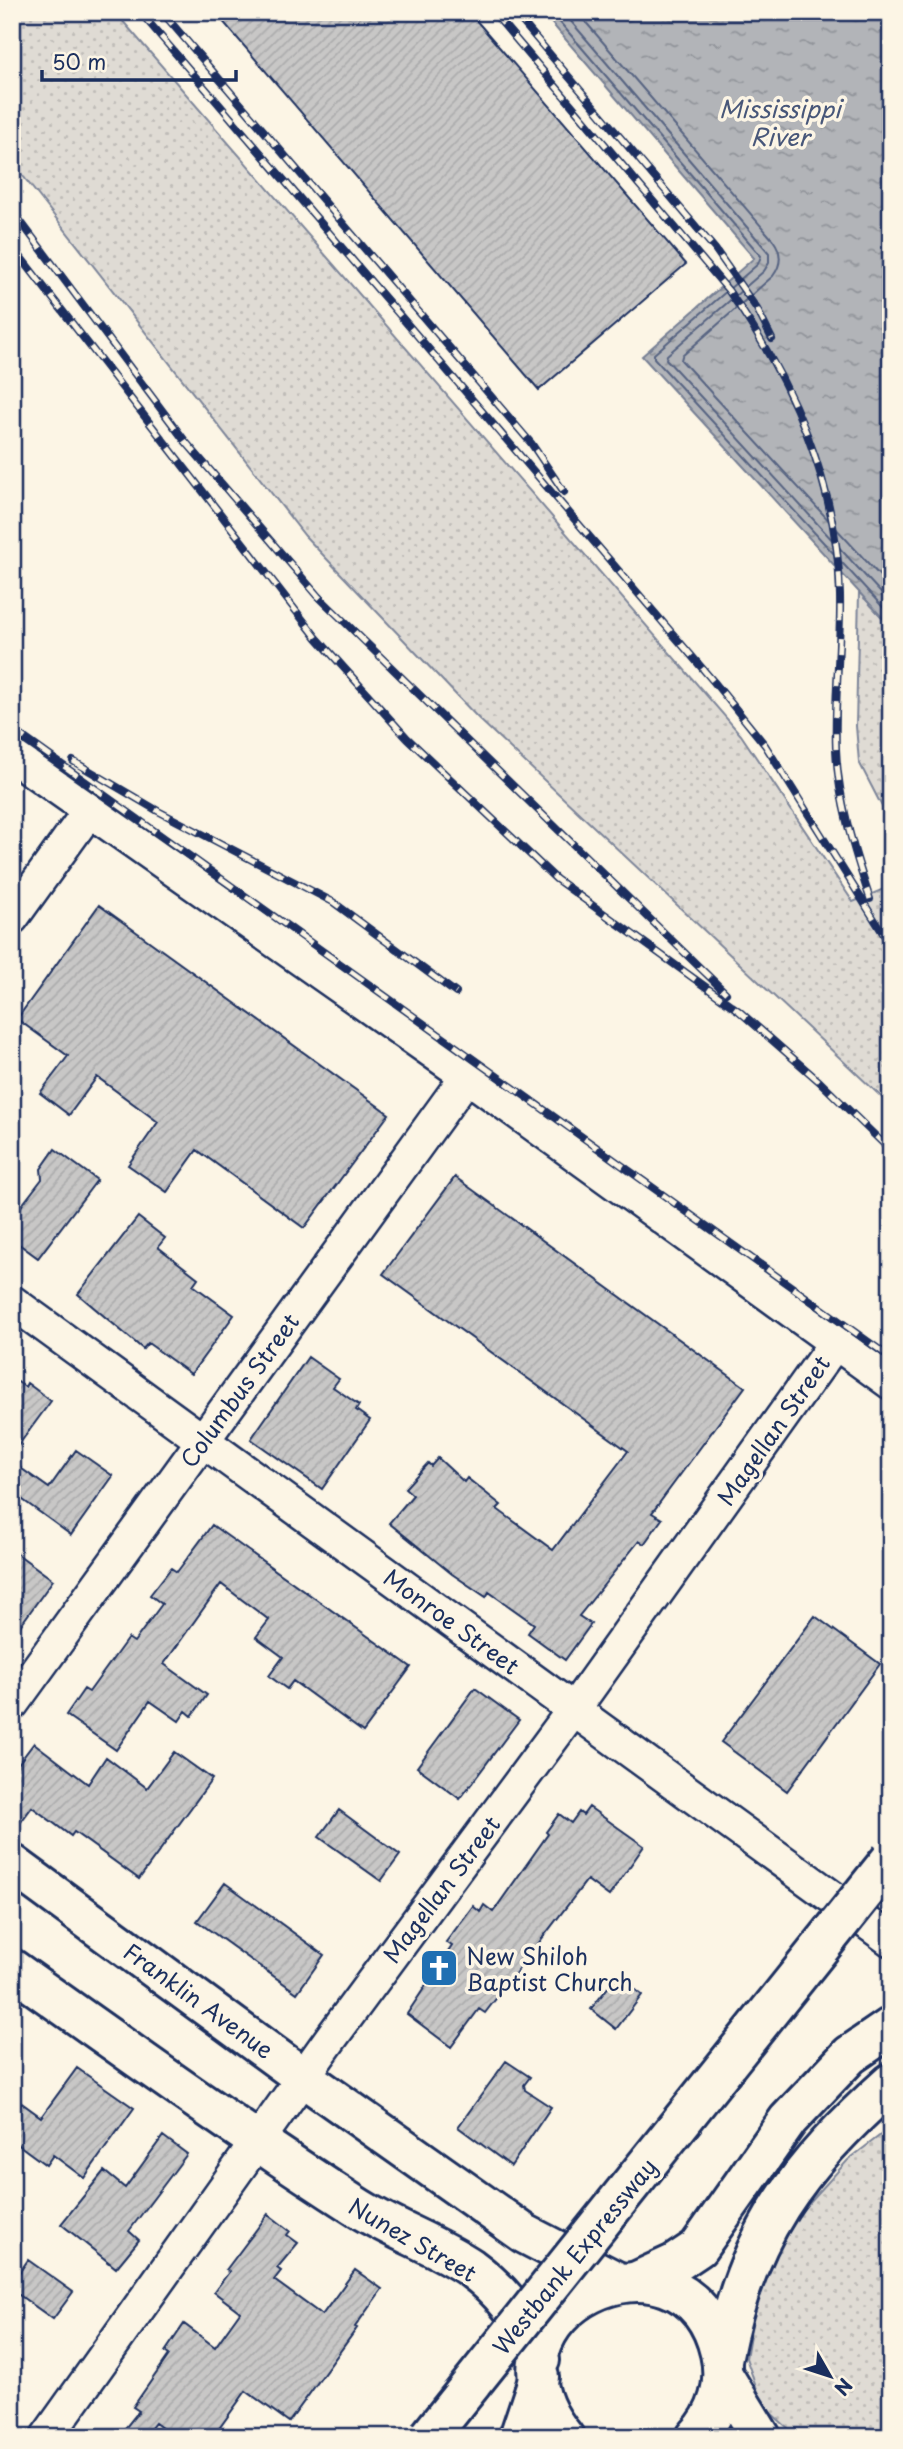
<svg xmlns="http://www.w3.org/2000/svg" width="903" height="2449" font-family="'Playpen Sans',sans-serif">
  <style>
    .grass { fill: url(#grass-dots); stroke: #7d8599; stroke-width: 2 }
    .water { fill: url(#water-ripples); stroke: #767f94; stroke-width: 2 }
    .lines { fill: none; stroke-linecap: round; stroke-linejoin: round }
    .shore { stroke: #576482; stroke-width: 2 }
    .building { fill: url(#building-hatch); stroke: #1b2f5e; stroke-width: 2 }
    .minor-casing { stroke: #1b2f5e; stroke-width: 37 }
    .tertiary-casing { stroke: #1b2f5e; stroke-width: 44 }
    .secondary-casing { stroke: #1b2f5e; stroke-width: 44 }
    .minor { stroke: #fcf5e5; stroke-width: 32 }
    .tertiary { stroke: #fcf5e5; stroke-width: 38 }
    .secondary { stroke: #fcf5e5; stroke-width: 38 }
    .rail-casing { stroke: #1b2f5e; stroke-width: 8 }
    .rail { stroke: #fcf5e5; stroke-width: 5; stroke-dasharray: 16; stroke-linecap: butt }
    .motorway-bridge-casing { stroke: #1b2f5e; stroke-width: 44; stroke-linecap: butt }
    .motorway-bridge { stroke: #fcf5e5; stroke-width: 38 }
    .labels { text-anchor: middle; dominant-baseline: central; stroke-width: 7; stroke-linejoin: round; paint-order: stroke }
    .street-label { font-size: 23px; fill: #1b2f5e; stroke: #fcf5e5 }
    .poi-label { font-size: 23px; fill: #1b2f5e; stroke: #fcf5e5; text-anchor: start }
    .water-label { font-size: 24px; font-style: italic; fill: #485779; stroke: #fcf5e5 }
  </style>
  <defs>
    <pattern id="grass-dots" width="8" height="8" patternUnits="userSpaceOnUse" patternTransform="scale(1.75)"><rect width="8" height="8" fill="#dfdbd4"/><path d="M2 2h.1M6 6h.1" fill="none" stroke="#bfbcb8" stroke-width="1.8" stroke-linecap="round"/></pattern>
    <pattern id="water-ripples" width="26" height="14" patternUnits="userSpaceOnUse" patternTransform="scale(1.75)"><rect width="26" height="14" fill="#b2b4b8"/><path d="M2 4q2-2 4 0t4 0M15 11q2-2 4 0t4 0" fill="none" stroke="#909399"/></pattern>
    <pattern id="building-hatch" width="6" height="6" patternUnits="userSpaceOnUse" patternTransform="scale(1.75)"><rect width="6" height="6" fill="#c8c7c6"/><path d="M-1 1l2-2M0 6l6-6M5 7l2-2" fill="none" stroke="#ababac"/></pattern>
  </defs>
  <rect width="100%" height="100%" fill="#fcf5e5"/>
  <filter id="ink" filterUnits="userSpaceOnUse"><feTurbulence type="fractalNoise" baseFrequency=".0143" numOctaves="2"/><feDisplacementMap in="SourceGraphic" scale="14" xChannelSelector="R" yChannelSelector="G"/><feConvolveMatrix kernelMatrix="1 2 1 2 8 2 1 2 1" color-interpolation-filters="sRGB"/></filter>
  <g filter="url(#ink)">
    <path class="grass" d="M12,12H115L741,735L853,902L891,886V956L882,961L891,971V1106L479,719L305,536L12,162Z
      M859,592L891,627V824L859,762L856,726Z
      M891,2127V2437H798L763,2406L746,2358L757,2294L787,2227L848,2160Z"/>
    <path class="water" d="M542,12H891V627L642,356L754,258Z"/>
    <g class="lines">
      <path class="shore" d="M551,12L761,256L758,264L654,354V358L891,616
        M563,12L769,253V263L764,271L667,355L666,359L891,604
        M577,12L773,240C782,252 782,264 773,276L682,356L681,360L891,588"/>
    </g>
    <path class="building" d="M215,12H469L686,264L539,390Z
      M99,905L389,1114L304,1228L197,1150L167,1192L128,1165L158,1122L97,1077L69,1115L40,1093L68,1056L17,1019Z
      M55,1149L97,1180L38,1258L12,1239V1218L42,1179L41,1169Z
      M455,1177L745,1387L652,1513L662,1519L644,1544L639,1541L579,1616L591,1624L565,1660L528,1633L534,1624L489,1592L486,1597L452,1574L389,1523L413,1495L405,1488L428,1463L431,1466L438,1458L464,1482L467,1478L501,1505L497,1509L553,1550L628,1451L383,1274Z
      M138,1217L165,1238L158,1247L198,1278L193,1285L234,1315L191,1374L148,1343L143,1349L78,1294Z
      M308,1357L339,1379L333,1387L359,1405L356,1410L370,1420L322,1489L251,1439Z
      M12,1378L25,1387L27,1383L51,1401L12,1454Z
      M76,1450L113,1476L71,1535L12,1492V1462L49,1488Z
      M212,1525L411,1667L363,1732L293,1681L287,1689L269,1676L283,1657L256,1637L269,1620L221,1584L164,1664L207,1695L192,1716L186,1711L179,1721L150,1701L116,1750L66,1715L84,1689L89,1692L128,1638L134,1642L162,1604L150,1595L171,1568L177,1572Z
      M12,1550L53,1580L12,1637Z
      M815,1616L880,1664L787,1791L721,1742Z
      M475,1688L519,1720L460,1799L417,1767Z
      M34,1743L88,1784L106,1757L147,1788L174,1752L212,1779L139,1879L74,1832L71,1836L32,1807L12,1834V1772Z
      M589,1807L644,1846L609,1896L587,1880L485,2013L479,2009L451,2047L407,2014L452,1946L446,1942L473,1906L480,1912L484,1905L493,1912L548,1834L546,1832L559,1814L571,1823L579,1812L583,1815Z
      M339,1810L400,1855L381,1881L319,1837Z
      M225,1883L324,1955L297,1993L197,1921Z
      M617,1976L642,1995L616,2029L591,2009Z
      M506,2061L530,2077L524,2085L525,2090L551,2107L511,2166L458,2127Z
      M77,2068L134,2108L84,2178L53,2155L46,2165L12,2140V2096L41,2117Z
      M163,2136L187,2154L129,2231L139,2240L116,2268L61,2224L104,2171L125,2188Z
      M268,2214L290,2231L287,2235L298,2243L277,2268L281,2271L274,2280L322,2315L355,2270L382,2289L355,2327L357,2328L289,2422L246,2391L213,2437H174L155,2423L144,2437H118L139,2411L133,2407L169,2355L165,2352L184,2324L215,2347L240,2312L214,2292L229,2272L226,2270Z
      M28,2260L73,2292L53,2319L12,2290V2283Z"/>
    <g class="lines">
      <defs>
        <path id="minor" d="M12,756L467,1076L891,1383
          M12,918L89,811
          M12,1302L891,1940
          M12,1704L467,1076
          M47,2437L331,2038L574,1709L835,1343"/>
        <path id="tertiary" d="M635,2282L674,2264L698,2248L788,2120L850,2055L891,2027
          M722,2360C746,2235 797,2167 891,2083
          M519,2437L539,2377"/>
        <path id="secondary" d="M12,1864L304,2078L525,2234L618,2282
          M12,1969C125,2049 237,2130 354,2205C390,2229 436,2244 471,2268C504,2292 527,2324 540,2360
          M723,2375L761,2437
          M564,2437C461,2312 686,2207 720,2353C727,2383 718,2415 696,2437"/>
      </defs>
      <use href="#minor" class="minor-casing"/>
      <use href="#tertiary" class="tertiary-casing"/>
      <use href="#secondary" class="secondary-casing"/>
      <use href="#minor" class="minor"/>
      <use href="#tertiary" class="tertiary"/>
      <use href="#secondary" class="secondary"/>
      <defs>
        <path id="rail" d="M140,12L714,682L765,745L891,946
          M162,12L531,443L564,492
          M493,12L728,290C791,379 838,484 840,595C841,646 834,698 836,749C838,800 854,851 870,899
          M514,12L715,249L757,309L772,339
          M12,210L185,441L318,596L726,993
          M12,246L317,638L407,738L556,879L739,1011L820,1082L891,1151
          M12,729L891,1358
          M73,761L158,811L333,902L456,993"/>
      </defs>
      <use href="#rail" class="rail-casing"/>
      <use href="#rail" class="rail"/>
      <defs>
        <path id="motorway-bridge" d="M429,2437L891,1859"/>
      </defs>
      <use href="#motorway-bridge" class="motorway-bridge-casing"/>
      <use href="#motorway-bridge" class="motorway-bridge"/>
    </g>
  </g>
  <defs>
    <symbol id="church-square" viewBox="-11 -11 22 22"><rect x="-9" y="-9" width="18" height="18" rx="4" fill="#1f6fb2" stroke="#fcf5e5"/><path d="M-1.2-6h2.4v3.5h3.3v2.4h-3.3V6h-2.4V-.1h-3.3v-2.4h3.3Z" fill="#fff"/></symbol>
  </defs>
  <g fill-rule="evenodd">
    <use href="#church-square" x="417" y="1946" width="44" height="44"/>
  </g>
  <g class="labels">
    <g class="street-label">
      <text transform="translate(239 1390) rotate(-54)">Columbus Street</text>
      <text transform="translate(773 1430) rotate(-55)">Magellan Street</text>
      <text transform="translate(452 1621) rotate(36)">Monroe Street</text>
      <text transform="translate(441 1889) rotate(-53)">Magellan Street</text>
      <text transform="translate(199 2000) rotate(36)">Franklin Avenue</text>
      <text transform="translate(413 2239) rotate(30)">Nunez Street</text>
      <text transform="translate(574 2256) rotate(-51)">Westbank Expressway</text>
    </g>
    <g class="poi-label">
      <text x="466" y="1955">New Shiloh<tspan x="466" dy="26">Baptist Church</tspan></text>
    </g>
    <g class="water-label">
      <text x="780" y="108">Mississippi<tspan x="780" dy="28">River</tspan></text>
    </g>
  </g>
  <rect width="903" height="2449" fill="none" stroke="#fcf5e5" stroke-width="42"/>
  <rect x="21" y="21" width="861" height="2407" fill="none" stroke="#1b2f5e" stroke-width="2.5" filter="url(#ink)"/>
  <g transform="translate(830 2376) rotate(129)" stroke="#fcf5e5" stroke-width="5" paint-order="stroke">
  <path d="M0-5L12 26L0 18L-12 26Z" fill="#1b2f5e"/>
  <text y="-10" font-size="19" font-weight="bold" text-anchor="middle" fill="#1b2f5e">N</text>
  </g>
  <path d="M42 70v10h194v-10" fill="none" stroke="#1b2f5e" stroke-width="3.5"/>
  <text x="52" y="70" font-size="21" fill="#1b2f5e" stroke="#fcf5e5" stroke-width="5" paint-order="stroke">50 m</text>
</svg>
